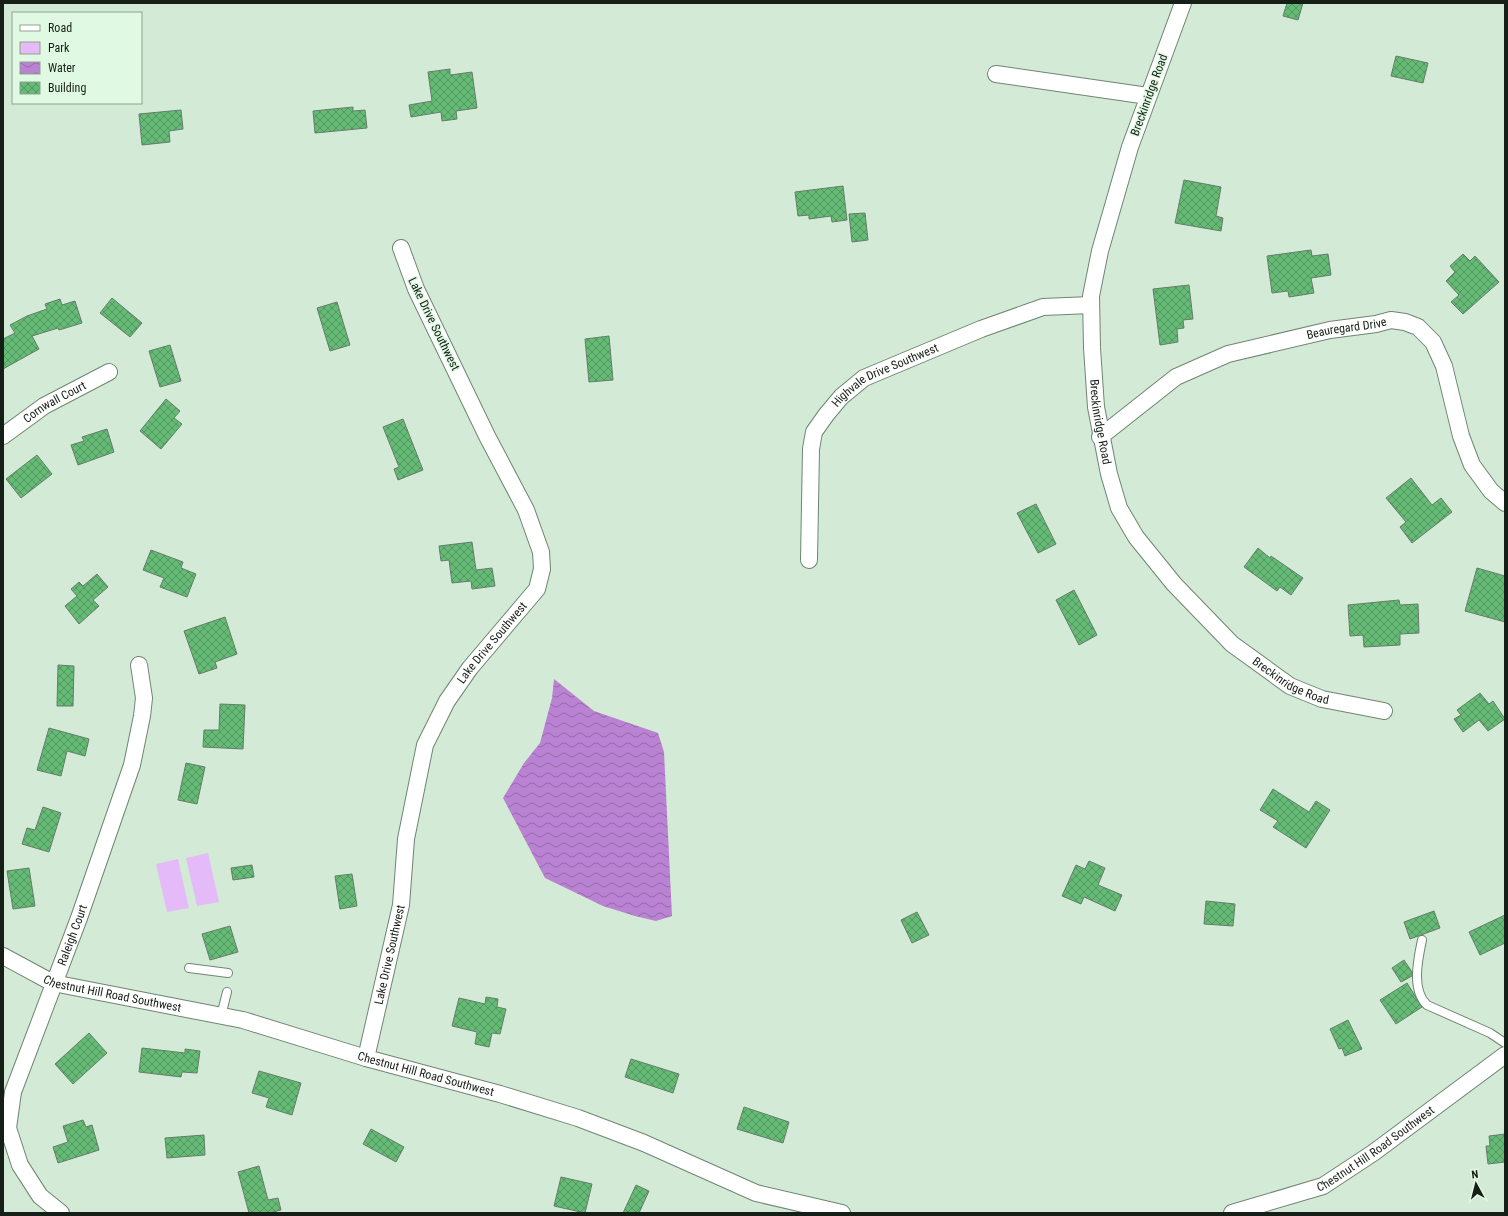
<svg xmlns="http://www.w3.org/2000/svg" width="1508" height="1216" font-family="'Roboto Condensed',sans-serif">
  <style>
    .green { fill: #e5baf9 }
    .water { fill: url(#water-waves) }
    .building { fill: url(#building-cross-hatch); stroke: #667c69 }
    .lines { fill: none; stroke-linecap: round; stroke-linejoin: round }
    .lane-casing { stroke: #6f8572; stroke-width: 10 }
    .street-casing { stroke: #6f8572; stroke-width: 18 }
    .lane { stroke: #fff; stroke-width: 8 }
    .street { stroke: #fff; stroke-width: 16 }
    .labels { text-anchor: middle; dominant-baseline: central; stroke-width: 3; stroke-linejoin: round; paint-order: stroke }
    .street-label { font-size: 12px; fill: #161f17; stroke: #e0f9e3 }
  </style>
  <defs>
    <pattern id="water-waves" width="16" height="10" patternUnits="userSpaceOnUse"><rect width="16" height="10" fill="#ba82d3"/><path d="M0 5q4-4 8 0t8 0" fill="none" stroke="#966aaa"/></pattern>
    <pattern id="building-cross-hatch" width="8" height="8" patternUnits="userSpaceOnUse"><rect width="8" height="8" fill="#65ba76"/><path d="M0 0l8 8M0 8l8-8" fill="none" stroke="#529760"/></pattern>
  </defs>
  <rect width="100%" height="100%" fill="#d3ebd6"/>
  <path class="green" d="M208,853L219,902L197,906L186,858Z
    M178,859L189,908L167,912L156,864Z"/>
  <path class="water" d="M554,679L594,711L658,733L664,752L672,916L656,921L635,916L603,906L545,878L503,798L524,763L540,743L552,698Z"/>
  <path class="building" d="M1287,3H1303L1298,20L1283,16Z
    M1396,56L1428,63L1423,83L1391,76Z
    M450,69V75L472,72L477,108L456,111L457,119L442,121L441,112L411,117L409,105L432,101L428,72Z
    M353,107V111L365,110L367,128L315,133L313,111Z
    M181,110L183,129L169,131L170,142L142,145L139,114Z
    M1184,180L1221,187L1216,216L1223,218L1221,231L1175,223Z
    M843,186L847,220L832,222L831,216L809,219V215L798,216L795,192Z
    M865,213L868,240L852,242L849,214Z
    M1311,250L1312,256L1328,254L1331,275L1311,278L1314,293L1289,297L1288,291L1272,293L1267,256Z
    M1463,254L1470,261L1475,256L1499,282L1463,314L1451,302L1459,295L1446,281L1455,272L1450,266Z
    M1189,285L1193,319L1183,320L1184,328L1177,329L1178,342L1160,345L1153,289Z
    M112,298L142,323L130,337L100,313Z
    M60,299L62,305L75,301L82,323L59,330L58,328L32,336L39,349L3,369V339L15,333L10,325L27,316L47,309L45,304Z
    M337,302L350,345L330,351L317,308Z
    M609,336L613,380L589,382L585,339Z
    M170,345L181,381L160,387L149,351Z
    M166,399L180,411L174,418L182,424L161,449L140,431Z
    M403,419L423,470L398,480L394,469L399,467L383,427Z
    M107,429L114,452L78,465L71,445L84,441L82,437Z
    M37,455L52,474L21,498L6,479Z
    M1411,478L1432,505L1441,498L1452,512L1412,543L1400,527L1406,522L1386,498Z
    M1036,504L1056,544L1038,553L1017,513Z
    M472,542L476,570L492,568L495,586L472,589L471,581L452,583L449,560L441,561L439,546Z
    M1258,548L1270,558L1271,556L1303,578L1291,595L1280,587L1277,591L1244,567Z
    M151,550L183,562L181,568L196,574L187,597L160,587L164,578L143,570Z
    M1477,568L1505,576V622L1465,611Z
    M97,574L108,587L93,600L99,606L79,624L65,606L77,596L71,589L79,582L83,586Z
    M1074,590L1097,635L1079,645L1056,600Z
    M1399,600L1400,605L1418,604L1419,633L1400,634V645L1364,647L1363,635L1350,636L1348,605Z
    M225,617L237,654L215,662L217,668L199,674L184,631Z
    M58,665L74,666L73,706H57Z
    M1480,693L1489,704L1493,701L1505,719L1488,731L1479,720L1463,732L1454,719L1461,715L1457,710Z
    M220,704L245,705L243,749L203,747L204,730H219Z
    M49,728L89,739L85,756L67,751L61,776L37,770Z
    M186,763L205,767L197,804L178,800Z
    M1273,789L1309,812L1316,801L1330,810L1306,848L1273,827L1278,821L1260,810Z
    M43,807L61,813L49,852L22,844L27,828L35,830Z
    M1089,861L1105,868L1098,885L1122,895L1115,911L1084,897L1081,904L1062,896L1076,865L1085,869Z
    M252,865L254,877L233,880L231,868Z
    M29,868L35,906L13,909L7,871Z
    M352,874L357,906L340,909L335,876Z
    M1206,901L1235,904L1233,926L1204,924Z
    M1434,911L1440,928L1410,939L1404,922Z
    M917,912L929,935L912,943L901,920Z
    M1505,915V943L1480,955L1469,932Z
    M230,926L238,952L210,960L202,934Z
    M1404,960L1412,972V976L1401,982L1392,968Z
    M1407,983L1422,1007L1396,1024L1380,1000Z
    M486,997L498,999L497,1007L506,1009L500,1034L492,1033L489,1047L475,1044L477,1032L452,1026L459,998L485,1004Z
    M1348,1020L1362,1049L1345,1056L1342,1048L1339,1049L1330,1029Z
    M89,1033L107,1053L73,1084L55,1064Z
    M142,1048L185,1053V1049L200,1051L197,1073L182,1072L181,1077L139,1072Z
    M631,1059L679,1074L673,1093L625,1077Z
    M259,1071L301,1083L292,1115L266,1107L269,1098L252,1093Z
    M744,1107L789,1122L783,1143L737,1129Z
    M83,1120L86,1127L92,1125L99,1150L58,1163L53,1147L68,1142L63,1126Z
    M371,1129L404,1147L396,1162L363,1144Z
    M1505,1134V1162L1488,1164L1486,1146H1490L1489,1136Z
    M204,1135L205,1155L167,1158L165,1138Z
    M259,1166L268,1200L278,1198L281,1210L269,1213H249L238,1172Z
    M561,1177L592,1184L585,1213L554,1206Z
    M636,1185L649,1191L639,1213H623Z"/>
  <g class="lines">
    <defs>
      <path id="lane" d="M1422,940C1418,959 1411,990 1427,1005L1490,1033L1505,1043
        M189,968L228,973
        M221,1016L227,992"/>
      <g id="street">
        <path id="s1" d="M1183,3L1130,147L1100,251L1091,296L1092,348L1096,407L1109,474L1119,508L1136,537L1174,584L1232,644L1290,686L1322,699L1384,711"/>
        <path d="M996,74L1148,96"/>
        <path id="s2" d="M3,436L44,406L109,372"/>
        <path id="s3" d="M1100,437L1176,377L1228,354L1330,330L1376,324L1391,320L1405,322L1418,327L1433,342L1444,366L1461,436L1472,465L1491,491L1505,503"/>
        <path id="s4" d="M809,560L811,449L814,432L826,415L841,397L864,378L981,329L1043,307L1091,305"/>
        <path id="s5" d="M3,956L53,983L243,1020L366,1058L500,1094L578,1118L644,1143L756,1193L842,1213"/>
        <path id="s6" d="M366,1058L401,905L406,839L425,745L447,701L470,668L537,589L542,569L541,552L526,510L487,436L416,289L401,248"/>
        <path id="s7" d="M61,1213L40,1196L20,1165L8,1128L13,1092L79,918L132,765L142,716L144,698L139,665"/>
        <path id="s8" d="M1232,1213L1323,1186L1373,1153L1505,1055"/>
      </g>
    </defs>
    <use href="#lane" class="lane-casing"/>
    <use href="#street" class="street-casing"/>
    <use href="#lane" class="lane"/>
    <use href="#street" class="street"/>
  </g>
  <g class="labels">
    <g class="street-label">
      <text transform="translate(1149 95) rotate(-70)">Breckinridge Road</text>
      <text transform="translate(434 324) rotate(64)">Lake Drive Southwest</text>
      <text stroke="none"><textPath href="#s3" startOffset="275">Beauregard Drive</textPath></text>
      <text stroke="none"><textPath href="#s4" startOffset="222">Highvale Drive Southwest</textPath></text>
      <text stroke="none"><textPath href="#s2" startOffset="62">Cornwall Court</textPath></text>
      <text stroke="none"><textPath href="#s1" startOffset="434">Breckinridge Road</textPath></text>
      <text stroke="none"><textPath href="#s6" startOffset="442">Lake Drive Southwest</textPath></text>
      <text stroke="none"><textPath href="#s1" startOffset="770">Breckinridge Road</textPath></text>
      <text stroke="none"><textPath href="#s7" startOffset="307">Raleigh Court</textPath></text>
      <text stroke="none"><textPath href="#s6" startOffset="106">Lake Drive Southwest</textPath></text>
      <text stroke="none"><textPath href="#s5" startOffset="117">Chestnut Hill Road Southwest</textPath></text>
      <text stroke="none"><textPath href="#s5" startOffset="441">Chestnut Hill Road Southwest</textPath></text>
      <text stroke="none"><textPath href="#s8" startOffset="159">Chestnut Hill Road Southwest</textPath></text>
    </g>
  </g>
  <rect width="1508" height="1216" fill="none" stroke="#161f17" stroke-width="8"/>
  <rect x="12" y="12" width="130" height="92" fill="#e0f9e3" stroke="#8fa291"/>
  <rect x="20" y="25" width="20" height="6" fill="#ffffff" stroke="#8fa291"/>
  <text x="48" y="32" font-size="12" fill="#161f17">Road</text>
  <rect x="20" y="42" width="20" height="12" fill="#e5baf9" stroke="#8fa291"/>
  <text x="48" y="52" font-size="12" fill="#161f17">Park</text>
  <rect x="20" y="62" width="20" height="12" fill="url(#water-waves)" stroke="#8fa291"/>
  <text x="48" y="72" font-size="12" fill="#161f17">Water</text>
  <rect x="20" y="82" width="20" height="12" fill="url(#building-cross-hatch)" stroke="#8fa291"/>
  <text x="48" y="92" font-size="12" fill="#161f17">Building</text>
  <g transform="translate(1476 1184) rotate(353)" stroke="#e0f9e3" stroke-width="3" paint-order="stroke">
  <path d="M0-3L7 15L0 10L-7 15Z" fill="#161f17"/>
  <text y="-6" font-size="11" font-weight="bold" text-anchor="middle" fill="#161f17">N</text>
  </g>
</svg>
